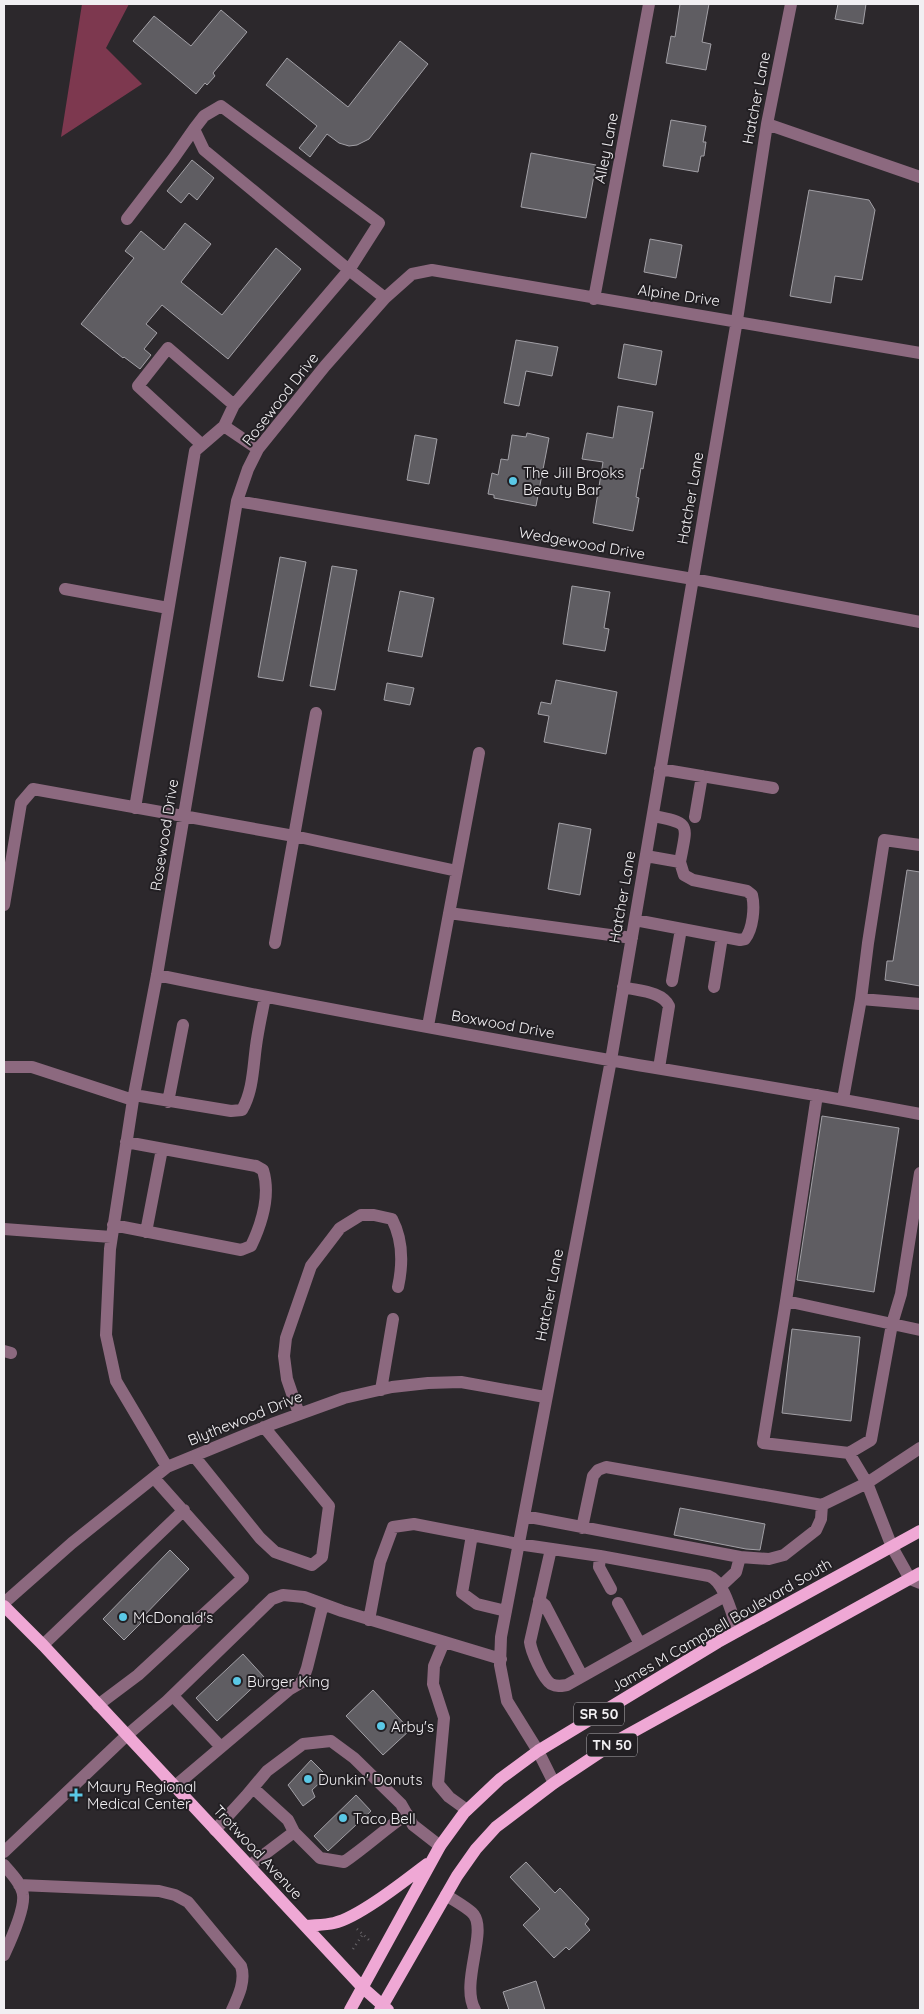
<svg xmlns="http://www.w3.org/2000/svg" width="924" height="2014" font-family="Quicksand,sans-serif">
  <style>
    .green { fill: #7d384f }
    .building { fill: #5f5d62; stroke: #a2a0a6 }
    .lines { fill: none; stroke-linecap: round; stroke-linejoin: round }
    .path { stroke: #686569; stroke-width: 2.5; stroke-dasharray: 1 4; stroke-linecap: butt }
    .minor { stroke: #8c697f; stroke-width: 12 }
    .major { stroke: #efa8d5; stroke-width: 12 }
    .poi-dot { fill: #5ac8e6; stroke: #221f23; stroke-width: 2 }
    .labels { text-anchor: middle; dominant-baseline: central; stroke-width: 4; stroke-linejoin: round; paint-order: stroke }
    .shield { fill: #221f23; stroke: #b3b1b4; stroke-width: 1 }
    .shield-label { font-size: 14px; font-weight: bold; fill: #f1eff2 }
    .street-label { font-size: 15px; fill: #f1eff2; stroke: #221f23 }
    .poi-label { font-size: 15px; fill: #f1eff2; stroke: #221f23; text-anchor: start }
  </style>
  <rect width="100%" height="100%" fill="#2c282c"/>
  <path class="green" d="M82,4H129L106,48L142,84L61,137Z"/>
  <path class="building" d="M680,4H709L702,42L711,44L706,70L666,63L671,36L675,37Z
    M838,4H866L863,24L835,19Z
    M221,10L247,32L213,73L215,76L207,85L205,83L196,94L133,41L154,16L191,46Z
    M400,41L428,64L369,139L357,145L349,146L339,143L327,134L310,157L299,148L317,126L266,85L287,58L348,107Z
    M671,120L706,126L703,142H706L704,156H701L698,172L663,166Z
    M531,153L596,165L586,218L521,207Z
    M192,160L214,178L197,200L189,193L181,203L167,191Z
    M809,190L869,200L875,210L862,280L835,276L831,303L790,296Z
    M185,223L211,244L181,282L222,315L276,248L301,269L228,359L162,305L146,324L157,333L144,349L151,355L140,369L124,357L123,358L81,324L134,258L125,251L141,231L164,250Z
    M650,239L682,245L676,278L644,272Z
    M516,340L558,347L552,376L526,371L519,406L504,403Z
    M624,344L662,351L656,385L618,378Z
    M618,406L653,412L643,469L641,468L636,497L639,498L633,531L593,523L603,462L582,459L587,433L613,438Z
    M527,433L549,438L536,506L494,498V495L488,494L492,473L498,475L501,459L508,460L512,435L526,437Z
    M415,435L437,439L429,484L407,480Z
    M280,557L306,562L283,681L258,677Z
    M332,566L357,570L335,690L310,686Z
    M572,586L610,592L604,628L609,629L605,651L563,644Z
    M400,591L434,598L422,657L388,651Z
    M556,680L617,692L606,754L544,742L549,716L538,714L541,702L551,704Z
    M387,683L414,688L410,705L384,700Z
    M559,823L591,829L580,895L548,889Z
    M907,870L920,872V986L885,980L887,961H893Z
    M822,1116L899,1128L874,1292L797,1280Z
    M792,1329L860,1337L851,1421L782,1413Z
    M680,1508L765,1524L760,1550L746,1549L674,1535Z
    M170,1550L189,1569L139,1621L141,1623L124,1640L103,1619Z
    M243,1654L264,1677L217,1721L196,1698Z
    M373,1690L410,1730L383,1755L346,1716Z
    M311,1760L327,1776L312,1790L315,1797L303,1806L288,1785Z
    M356,1795L371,1811L328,1851L314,1836Z
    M526,1862L555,1893L560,1888L589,1919L585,1924L590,1930L569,1950L566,1947L554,1958L523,1925L540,1909L510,1877Z
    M536,1981L545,2010H509L503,1992Z"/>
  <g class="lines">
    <path class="path" d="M357,1929L369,1940
      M353,1949L363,1934"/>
    <path class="minor" d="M767,124L920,177
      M127,219L173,159L194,129
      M594,299L649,4
      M224,426L258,449
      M201,444L138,386L168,348L234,405
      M237,501L693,579L920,622
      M65,589L168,608
      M660,769L773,788
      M135,808L195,451L224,426L234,405L349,270L379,223L221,106L204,116L194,129L204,150L349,270L385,298
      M653,816C692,823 687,824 680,862
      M695,817L702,776
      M4,905L21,803L33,789L294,836L457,871
      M449,913L632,938
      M635,920L740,940L745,939C753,929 755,907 752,895L747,891L693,880L684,875L680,862L646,856
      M275,943L316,713
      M157,975C307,1006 458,1033 609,1060C713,1078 817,1094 920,1114
      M672,981L681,929
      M623,987C638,991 662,991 669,1006L659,1068
      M714,987L722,937
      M861,999L868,943L884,840L920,845
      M428,1026L479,753
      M4,1067H32L133,1100
      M134,1095L231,1111L242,1110C253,1091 253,1068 256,1046C258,1030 262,1013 265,997
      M843,1099L861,999L920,1004
      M168,1102L183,1025
      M113,1225L241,1250L251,1246C262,1223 271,1196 263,1170L256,1166L126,1142
      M4,1229L111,1237
      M146,1232L162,1149
      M786,1301L817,1095
      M920,1330L786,1301L763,1443L849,1453L867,1483L892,1547L910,1579L920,1583
      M4,1351L11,1353
      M381,1390L393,1319
      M299,1414L287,1379L284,1356L286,1338L311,1266L340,1228L361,1215H374L392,1219C403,1240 403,1264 398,1287
      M849,1453L871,1440L892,1324L901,1294L920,1173
      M194,1456L260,1538L275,1552L312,1565L322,1557L329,1506L264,1427
      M167,1467L116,1381L106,1335L110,1249L133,1100L157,975L237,501L248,469L258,449L325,366L385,298L412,274L432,270C595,299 758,324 920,353
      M524,1516L740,1557
      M582,1528L593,1476L598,1470L606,1467L822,1505L867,1483L920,1448
      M472,1535L462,1593L477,1604L506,1611
      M551,1549L530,1642C531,1651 543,1679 551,1684C557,1687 561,1686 567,1685L725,1596
      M600,1556L599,1567L611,1589
      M721,1586L736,1572L740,1557L769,1559L784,1555L816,1530L821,1519L822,1505
      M539,1600L545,1605L582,1676
      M4,1603L72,1543L167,1467L272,1424L344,1398L392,1387L428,1383L461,1382L545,1397
      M618,1603L640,1644
      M369,1620L380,1562L393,1527L414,1524L518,1544L600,1556L709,1576C725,1582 732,1616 738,1631
      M444,1642L434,1666L433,1684L444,1718L438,1784L449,1797L467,1810
      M43,1645L184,1510
      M173,1696L221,1747
      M98,1705L138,1675L243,1578L154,1478
      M554,1783L538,1751L507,1701L500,1665L501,1637L611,1060L737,320L767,124L791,4
      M174,1787L290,1689L302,1682L307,1668L323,1604
      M253,1788L288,1820L294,1832
      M215,1830L246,1796L267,1771L303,1744L331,1741L354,1758L401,1804L413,1825L440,1846
      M4,1852L126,1736L167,1701L272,1599L283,1595L304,1597L342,1611L501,1659
      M4,1865C11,1873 22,1884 23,1895C25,1910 10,1942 4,1955
      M249,1866L294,1832L320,1858L344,1862C366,1847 385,1829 407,1814
      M19,1885L159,1891L175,1895L188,1902L241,1966C246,1981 238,1997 232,2010
      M446,1895C453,1900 470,1909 474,1915C487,1933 460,1984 475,2010"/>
    <path class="major" d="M4,1606L43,1645L362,1987L388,2010
      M306,1926C315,1925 325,1925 334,1923C358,1918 406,1880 427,1864
      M350,2010L440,1846L464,1813L500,1779L538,1751L718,1642L920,1531
      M380,2010L457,1876L476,1849L496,1827L554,1783L620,1739L920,1573"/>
  </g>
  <g class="poi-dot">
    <circle cx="513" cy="481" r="5"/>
    <circle cx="123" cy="1617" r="5"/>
    <circle cx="237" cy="1681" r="5"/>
    <circle cx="381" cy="1726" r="5"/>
    <circle cx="308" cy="1779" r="5"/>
    <path d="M73.5 1787.5h5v5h5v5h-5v5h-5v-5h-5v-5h5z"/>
    <circle cx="343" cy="1818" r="5"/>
  </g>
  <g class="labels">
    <g class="shield">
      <rect x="574" y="1702.5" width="50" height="23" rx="4"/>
      <rect x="587" y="1733.5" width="50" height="23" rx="4"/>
    </g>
    <g class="shield-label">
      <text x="599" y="1714">SR 50</text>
      <text x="612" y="1745">TN 50</text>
    </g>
    <g class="street-label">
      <text transform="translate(756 98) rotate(-79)">Hatcher Lane</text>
      <text transform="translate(606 148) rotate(-79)">Alley Lane</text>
      <text transform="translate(679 295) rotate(8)">Alpine Drive</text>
      <text transform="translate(280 399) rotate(-52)">Rosewood Drive</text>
      <text transform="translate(690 498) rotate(-80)">Hatcher Lane</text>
      <text transform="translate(582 543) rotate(10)">Wedgewood Drive</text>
      <text transform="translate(164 835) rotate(-81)">Rosewood Drive</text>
      <text transform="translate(622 897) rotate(-80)">Hatcher Lane</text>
      <text transform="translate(503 1024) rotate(10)">Boxwood Drive</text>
      <text transform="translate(549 1295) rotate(-79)">Hatcher Lane</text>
      <text transform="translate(245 1418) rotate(-22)">Blythewood Drive</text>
      <text transform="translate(721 1625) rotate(-30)">James M Campbell Boulevard South</text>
      <text transform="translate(258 1852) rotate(47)">Trotwood Avenue</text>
    </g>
    <g class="poi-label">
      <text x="523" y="472">The Jill Brooks<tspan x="523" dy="17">Beauty Bar</tspan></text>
      <text x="133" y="1617">McDonald's</text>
      <text x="247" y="1681">Burger King</text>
      <text x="391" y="1726">Arby's</text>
      <text x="318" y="1779">Dunkin' Donuts</text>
      <text x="87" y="1786">Maury Regional<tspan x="87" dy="17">Medical Center</tspan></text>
      <text x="353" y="1818">Taco Bell</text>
    </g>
  </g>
  <rect width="924" height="2014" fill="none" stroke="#f1eff2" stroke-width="10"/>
</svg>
